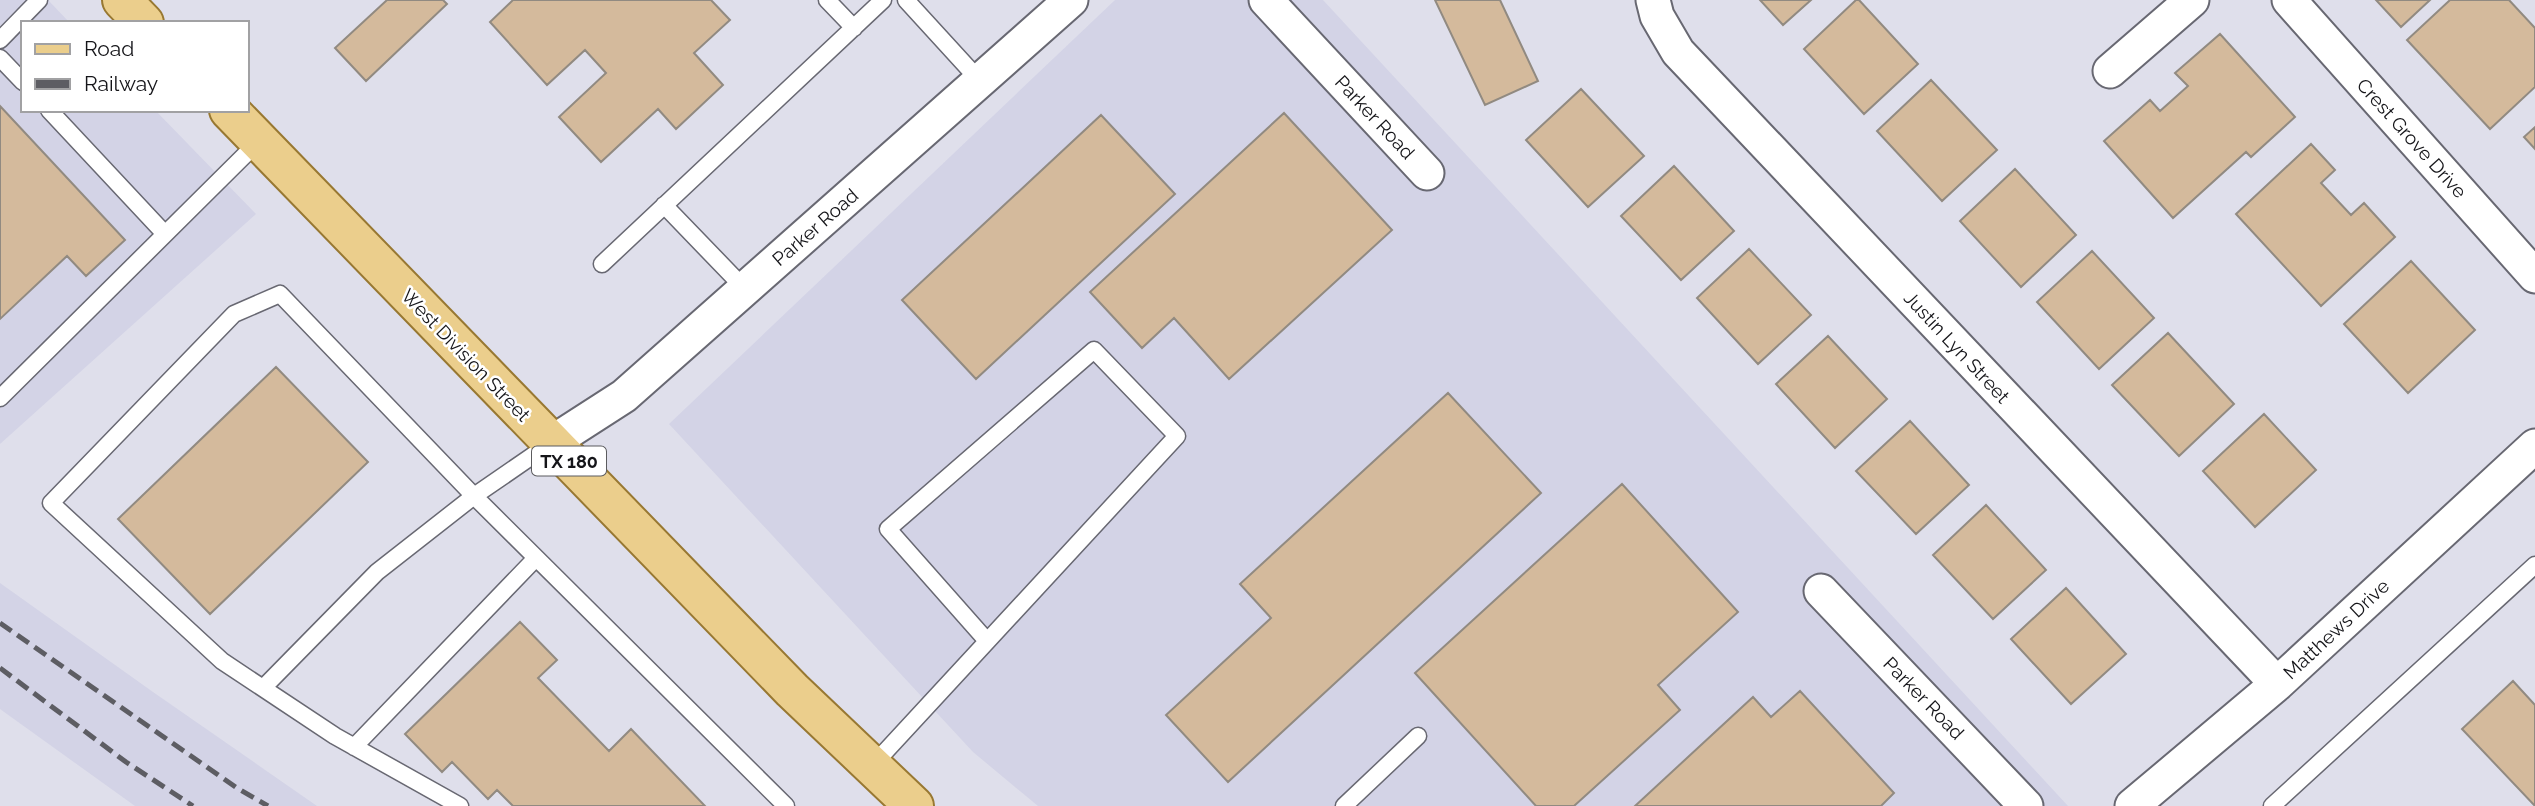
<svg xmlns="http://www.w3.org/2000/svg" width="2535" height="806" font-family="Raleway,sans-serif">
  <style>
    .built { fill: #d3d3e6 }
    .building { fill: #d4ba9c; stroke: #918a81; stroke-width: 2 }
    .lines { fill: none; stroke-linecap: round; stroke-linejoin: round }
    .lane-casing { stroke: #686872; stroke-width: 19 }
    .street-casing { stroke: #686872; stroke-width: 37 }
    .primary-casing { stroke: #987832; stroke-width: 42 }
    .lane { stroke: #fff; stroke-width: 16 }
    .street { stroke: #fff; stroke-width: 33 }
    .primary { stroke: #ebce8c; stroke-width: 38 }
    .rail { stroke: #5d5d63; stroke-width: 5; stroke-dasharray: 14 7; stroke-linecap: butt }
    .labels { text-anchor: middle; dominant-baseline: central; stroke-width: 5; stroke-linejoin: round; paint-order: stroke }
    .shield { fill: #fff; stroke: #5b5b5e; stroke-width: 2 }
    .shield-label { font-size: 18px; font-weight: bold; fill: #151519 }
    .street-label { font-size: 19px; fill: #151519; stroke: #fff }
  </style>
  <rect width="100%" height="100%" fill="#dfdfeb"/>
  <path class="built" d="M0,0H48L70,23H23V110H155L256,214L0,444Z
    M1115,0H1323L2068,806H1038L973,752L669,424Z
    M0,583L153,692L317,806H135L0,709Z"/>
  <path class="building" d="M387,0H443L447,4L366,81L335,48Z
    M513,0H711L730,20L694,53L723,85L676,129L658,109L601,162L559,117L606,73L585,50L547,85L490,22Z
    M1435,0H1500L1538,81L1485,105Z
    M1760,0H1811L1783,25Z
    M1856,0H1859L1918,64L1864,114L1804,49Z
    M2376,0H2430L2401,27Z
    M2450,0H2509L2535,28V87L2490,129L2407,40Z
    M2220,34L2295,117L2251,157L2246,152L2173,218L2104,141L2150,100L2160,111L2188,86L2175,73Z
    M1931,80L1997,150L1942,201L1877,131Z
    M1581,89L1644,156L1588,207L1526,140Z
    M0,106L125,240L86,276L67,256L0,319Z
    M1284,113L1392,230L1229,379L1174,318L1142,348L1090,292Z
    M1101,115L1175,194L976,379L902,300Z
    M2535,127V149L2524,137Z
    M2311,144L2335,170L2321,183L2351,215L2364,203L2395,237L2321,306L2236,214Z
    M1674,166L1734,231L1681,280L1621,216Z
    M2015,169L2076,235L2021,287L1960,221Z
    M1749,249L1811,315L1758,364L1697,298Z
    M2092,251L2154,318L2099,369L2037,302Z
    M2411,261L2475,330L2408,393L2344,324Z
    M2168,333L2234,404L2179,456L2112,385Z
    M1828,336L1887,399L1835,448L1776,384Z
    M276,367L368,462L210,614L118,519Z
    M1448,393L1541,493L1228,782L1166,715L1271,618L1240,584Z
    M2264,414L2316,470L2255,527L2203,471Z
    M1910,421L1969,485L1916,534L1856,471Z
    M1622,484L1738,612L1658,685L1680,710L1574,806H1536L1415,673Z
    M1986,505L2046,570L1993,619L1933,555Z
    M2066,588L2126,654L2071,704L2011,639Z
    M520,622L557,660L538,678L609,751L631,729L705,806H513L497,790L488,799L452,762L442,772L405,734Z
    M2513,681L2535,705V806L2462,729Z
    M1800,691L1894,793L1881,806H1635L1753,697L1771,717Z"/>
  <g class="lines">
    <defs>
      <path id="lane" d="M827,0L854,28
        M906,0L980,81
        M0,40L39,0
        M0,58L23,82
        M49,110L165,234
        M664,205L745,289
        M602,264L883,0
        M0,398L259,141
        M263,688L377,572L474,496L786,806
        M354,747L536,558
        M872,766L1177,436L1094,350L888,529L987,641
        M460,806L335,736L222,661L51,503L234,314L280,294L474,496L551,443
        M1344,806L1418,736
        M2272,806L2535,565"/>
      <path id="street" d="M1266,0L1427,173
        M1653,0L1657,16L1678,52L2277,684
        M2289,0L2535,276
        M2110,71L2192,0
        M551,443L624,396L1071,0
        M1821,591L2026,806
        M2132,806L2277,684L2535,446"/>
      <path id="primary" d="M122,0L144,23
        M229,110L792,690L914,806"/>
    </defs>
    <use href="#lane" class="lane-casing"/>
    <use href="#street" class="street-casing"/>
    <use href="#primary" class="primary-casing"/>
    <use href="#lane" class="lane"/>
    <use href="#street" class="street"/>
    <use href="#primary" class="primary"/>
    <path class="rail" d="M0,623L237,788L268,806
      M0,668L126,762L193,806"/>
  </g>
  <g class="labels">
    <rect class="shield" x="532" y="446.5" width="74" height="29" rx="5"/>
    <g class="shield-label">
      <text x="569" y="461">TX 180</text>
    </g>
    <g class="street-label">
      <text transform="translate(1375 117) rotate(47)">Parker Road</text>
      <text transform="translate(2412 138) rotate(48)">Crest Grove Drive</text>
      <text transform="translate(815 227) rotate(-41)">Parker Road</text>
      <text transform="translate(1957 347) rotate(47)">Justin Lyn Street</text>
      <text transform="translate(466 355) rotate(46)">West Division Street</text>
      <text transform="translate(2336 629) rotate(-43)">Matthews Drive</text>
      <text transform="translate(1924 698) rotate(46)">Parker Road</text>
    </g>
  </g>
  <rect x="21" y="21" width="228" height="91" fill="#ffffff" stroke="#a1a1a3" stroke-width="2"/>
  <rect x="35" y="44" width="35" height="10" fill="#ebce8c" stroke="#a1a1a3" stroke-width="2"/>
  <text x="84" y="56" font-size="21" fill="#151519">Road</text>
  <rect x="35" y="79" width="35" height="10" fill="#5d5d63" stroke="#a1a1a3" stroke-width="2"/>
  <text x="84" y="91" font-size="21" fill="#151519">Railway</text>
</svg>
